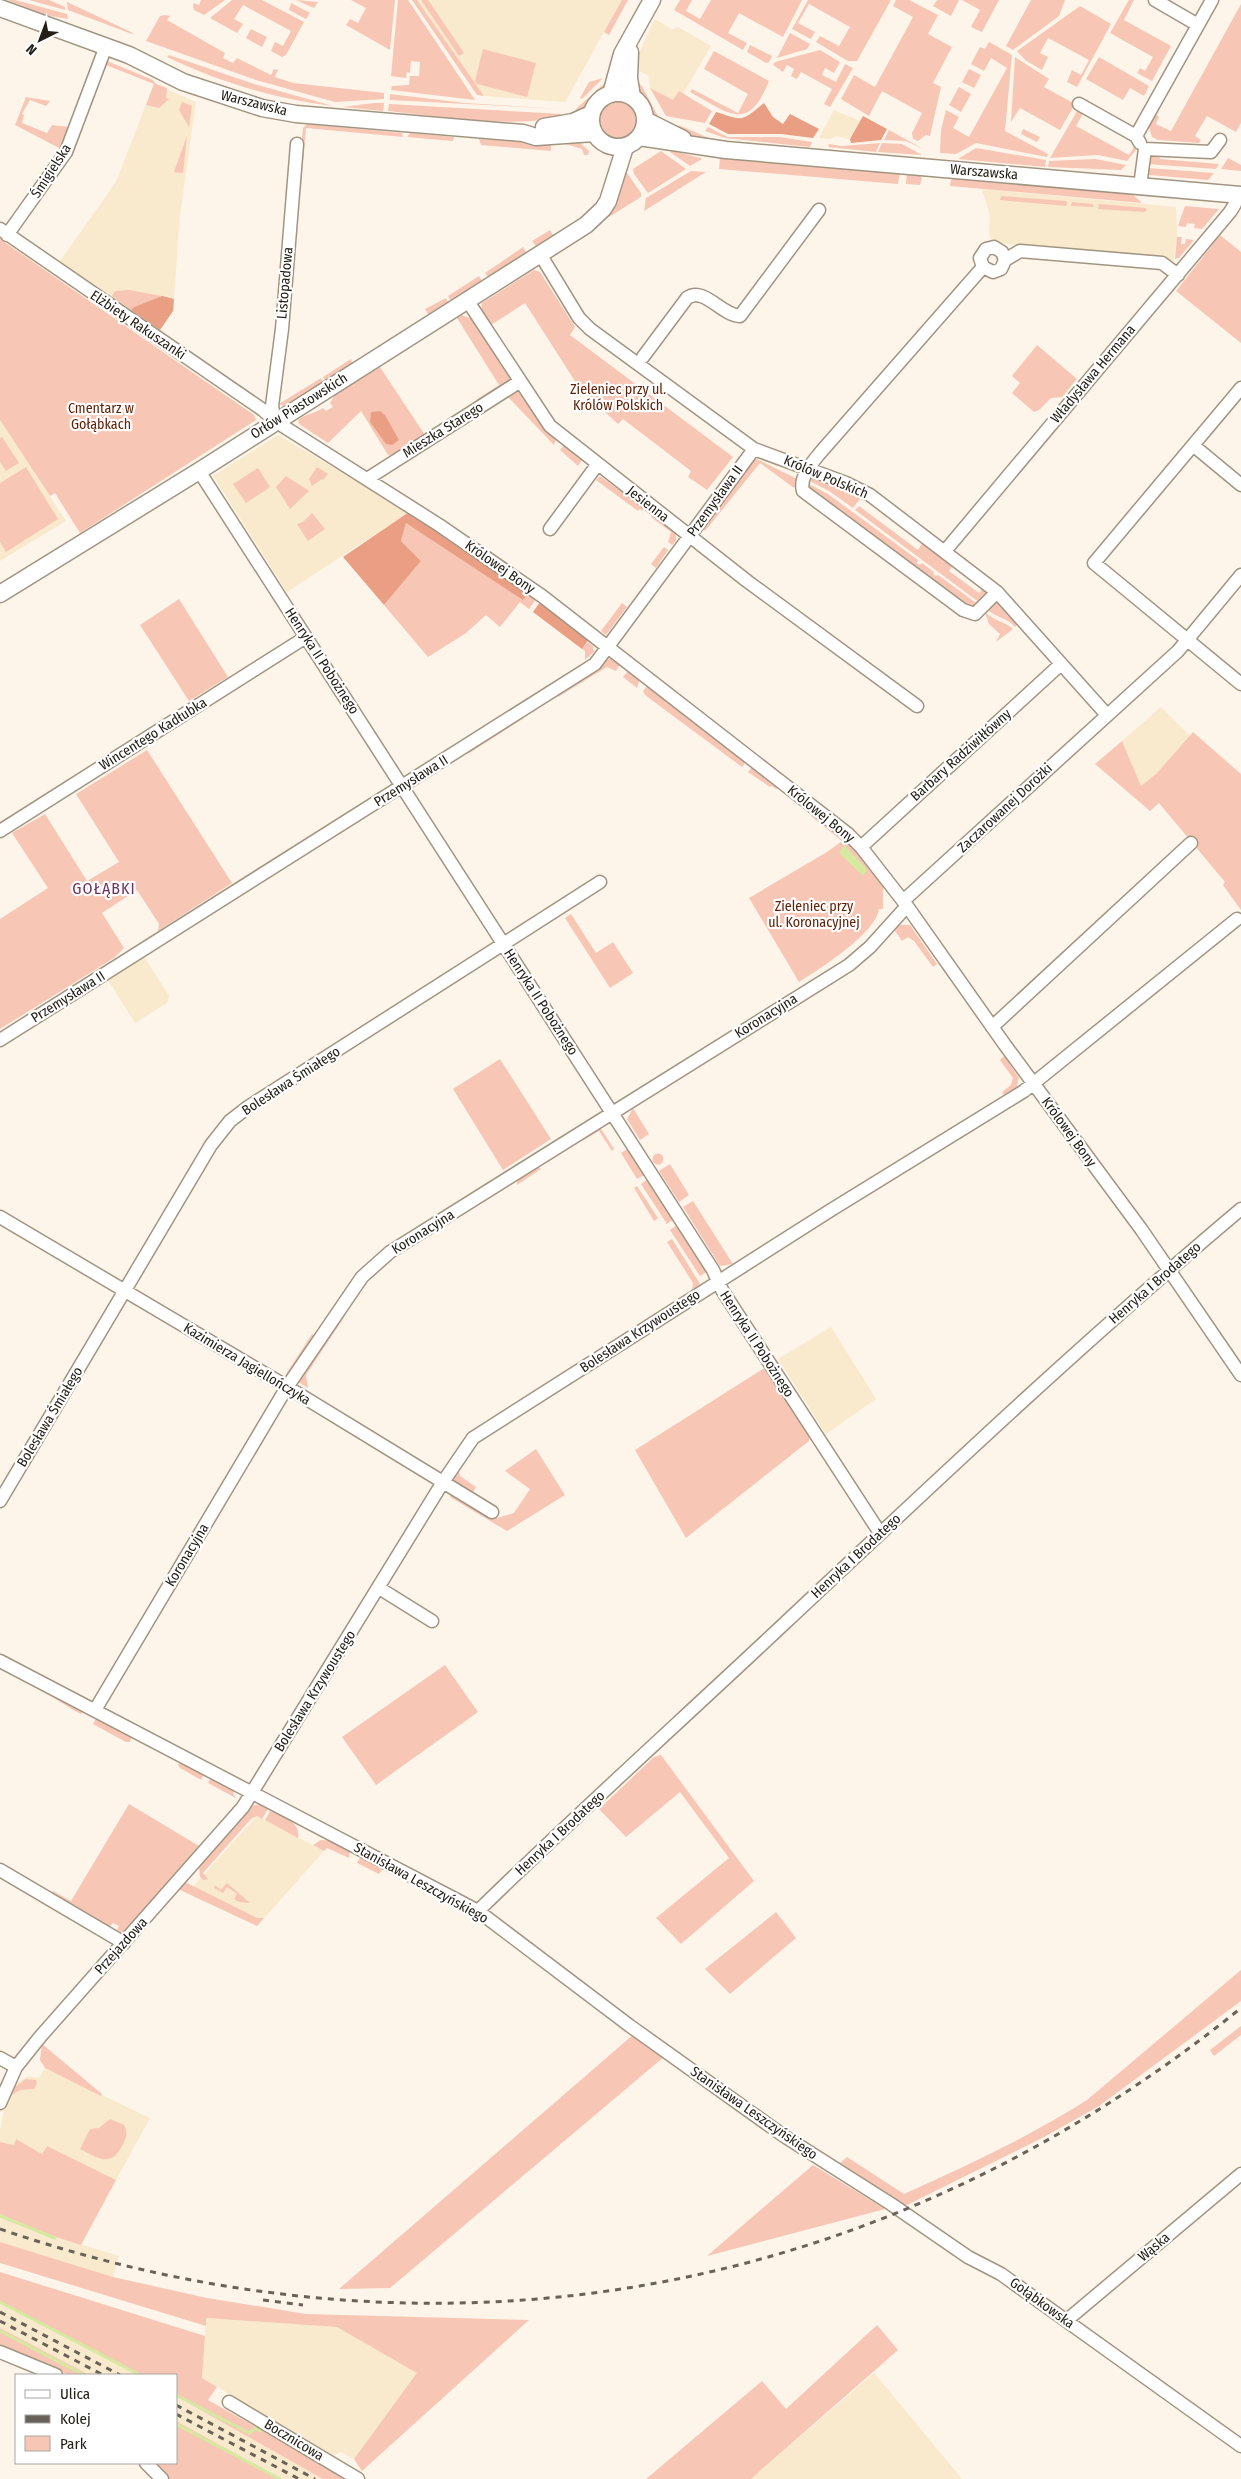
<svg xmlns="http://www.w3.org/2000/svg" width="1241" height="2479" font-family="'Fira Sans Condensed',sans-serif">
  <style>
    .built { fill: #f9e9cd }
    .green { fill: #f8c6b5 }
    .forest { fill: #ea9f85 }
    .water { fill: #d5e9a0 }
    .lines { fill: none; stroke-linecap: round; stroke-linejoin: round }
    .stream { stroke: #d5e9a0; stroke-width: 3 }
    .minor-casing { stroke: #a19582; stroke-width: 15 }
    .tertiary-casing { stroke: #a19582; stroke-width: 19 }
    .minor { stroke: #fff; stroke-width: 12 }
    .tertiary { stroke: #fff; stroke-width: 16 }
    .rail { stroke: #686259; stroke-width: 3; stroke-dasharray: 6 6; stroke-linecap: butt }
    .labels { text-anchor: middle; dominant-baseline: central; stroke-width: 4.5; stroke-linejoin: round; paint-order: stroke }
    .street-label { font-size: 14px; fill: #242018; stroke: #fff }
    .park-label { font-size: 14px; fill: #622006; stroke: #fff }
    .quarter-label { font-size: 16px; letter-spacing: 1px; fill: #6e345f; stroke: #fff }
  </style>
  <rect width="100%" height="100%" fill="#fdf5e9"/>
  <path class="built" d="M417,0H622L565,102L484,96Z
    M655,19L672,29L678,27L711,46L683,94L679,91L673,101L650,88L648,75L635,69L638,55Z
    M154,84L196,102L180,215L173,311L160,330L60,261L116,182Z
    M834,110L860,121L849,139L837,136L830,139L819,138Z
    M982,189L1176,207L1177,237L1173,264L992,242L989,232L990,215Z
    M0,420L66,521L0,561Z
    M278,435L409,512L287,592L213,476Z
    M1161,707L1190,736L1157,773L1141,786L1122,741Z
    M144,957L169,996L167,1003L135,1023L108,980Z
    M831,1327L876,1399L826,1434L778,1359Z
    M257,1816L324,1851L257,1926L187,1893Z
    M45,2068L150,2118L116,2180L47,2146L42,2154L16,2139L14,2145L0,2142V2130L6,2099L12,2086L28,2076L39,2078Z
    M0,2214L41,2232L119,2256L113,2277L0,2242Z
    M0,2302L91,2348L140,2375H89L61,2361L0,2328Z
    M206,2318L337,2327L418,2373L354,2459L341,2452L333,2455L202,2378Z
    M874,2373L962,2479H751Z
    M176,2396L266,2446L323,2479H282L176,2421Z"/>
  <path class="green" d="M7,0H15L67,14L68,19L45,15Z
    M29,0H49L65,7V10Z
    M201,0H225L204,15L194,10L193,6L194,3L199,5Z
    M232,0H262L304,22L286,55L282,57L271,51L275,42L283,46L291,31L243,5L234,19L243,24L237,33L210,18Z
    M296,0L318,2L314,8Z
    M351,0H395L390,50L346,25L350,19L358,23L366,8Z
    M398,0H408L475,100L391,90L392,86L409,85L410,76H419L420,62L411,61L410,73L407,72L406,78L391,76Z
    M412,0H417L484,96L477,95Z
    M421,0H428L464,53L459,56Z
    M622,0H628L609,35L604,32Z
    M680,0H692L686,11L700,19L711,0H802L783,37L739,13L728,33L747,43L743,50L674,10Z
    M808,0H891L857,61H848L816,42L820,36L839,46L850,27L809,4L798,23L815,32L811,39L792,29Z
    M896,0H909L938,15L928,34L952,47L933,83L941,87L930,136L926,135L918,141L913,139L912,133L922,113L882,91L869,116L841,99L854,75L875,87L913,17L893,6Z
    M937,0H959L951,16L933,6Z
    M962,0H999L982,32L971,27L980,10Z
    M1031,0H1065L1059,16L1013,50L1006,46Z
    M1129,0H1134L1124,20L1171,46L1152,81L1137,73L1140,68L1145,71L1153,57L1110,33Z
    M67,2L133,33L132,34L68,10Z
    M291,3L310,13L306,19L289,10Z
    M1241,4V123L1236,132L1207,116L1195,136L1201,140L1199,143L1158,140L1152,137L1149,127L1155,114L1159,117L1156,124L1171,131Z
    M1080,6L1111,24L1077,87L1067,82L1072,70L1081,75L1089,60L1048,38L1040,53L1048,57L1042,70L1025,60L1017,51Z
    M165,15L170,16L167,20L225,53L223,58L233,63L237,58L271,75L274,69L278,70L275,77L293,83L384,93V99L335,102L256,80L146,41L160,16Z
    M251,29L267,37L262,47L246,38Z
    M790,33L810,44L807,49L777,58Z
    M989,42L1012,55L1005,131L1048,154L1047,157L976,143L956,154L940,153L941,130L946,110L959,117L953,128L969,137L1007,68L991,58L984,71L971,64L980,47L985,49Z
    M750,45L772,56L769,62L766,63L747,52Z
    M483,49L536,63L527,97L477,84L475,81Z
    M820,50L840,62L834,73L825,68L822,75L836,82L845,64L853,68L830,107L824,104L832,89L801,72L797,79L791,76L794,69L787,65L783,72L773,65L775,62Z
    M714,51L769,81C748,134 729,113 690,92L692,89L738,113L748,94L704,69Z
    M169,55L254,84L333,106C276,99 219,82 167,57Z
    M1015,57L1049,79L1044,87L1075,104L1060,130L1020,108L1011,122Z
    M1099,57L1149,86L1144,96L1130,88L1123,100L1086,79Z
    M107,61L153,80L156,84L167,88L166,98L169,99L159,108L146,105L154,84L106,65Z
    M969,69L981,75L974,88L962,82Z
    M603,78L582,99L580,98L589,82Z
    M609,79C605,92 587,109 574,113L576,109Z
    M636,81L642,86L659,118H653C647,105 637,95 636,81Z
    M959,87L971,94L961,112L949,105Z
    M650,88L673,100L679,91L712,111L705,123L666,116Z
    M390,94L465,103L562,109L390,100Z
    M26,97L50,101L46,106L30,100L22,114L24,115L22,123L47,133L52,125L69,127L61,149L15,125Z
    M600 120a18 18 0 1 1 36 0a18 18 0 1 1-36 0Z
    M182,102L192,106L189,127L179,110Z
    M374,103H384L383,111L343,107Z
    M389,104L562,114C531,131 427,115 388,111Z
    M1080,106L1085,110L1076,126L1129,155L1134,147L1136,150L1127,161L1098,155L1050,158Z
    M307,124L402,133L403,137L306,128L301,187H298L303,128Z
    M670,125L681,126L718,142V144L669,128Z
    M708,127L728,137H780L812,142L810,147L725,138L705,131Z
    M1023,129L1040,137L1037,142L1021,134Z
    M889,130L925,150L906,141L884,140Z
    M410,133L454,137L453,141L407,137Z
    M187,136L183,173L174,172L175,169Z
    M479,139L551,143V151L481,145Z
    M579,142L589,151L588,155H584L582,149L563,143Z
    M880,143L876,152L828,147L829,144L842,146Z
    M882,143L902,144L922,155L878,152Z
    M976,148L1046,160L1045,167L958,159Z
    M661,151L686,169L648,193L634,174L633,169Z
    M672,151L701,158L702,159L690,166L670,152Z
    M1158,153L1160,159L1219,164L1216,169L1147,164L1150,154Z
    M720,157L900,172L898,184L719,169Z
    M1228,158L1241,165V171L1221,169Z
    M1095,159L1126,165L1121,170L1048,167L1049,161Z
    M1148,168L1214,173L1208,180L1149,175Z
    M625,170L641,193V197L609,217L619,194Z
    M691,171L706,172L644,211L646,198Z
    M907,173L919,174L922,178L920,185L906,184Z
    M956,176L1130,192L1142,203L950,186L951,180Z
    M1001,196L1066,201L1067,203L1066,206L1000,200Z
    M1072,202L1093,204L1094,207L1071,206Z
    M1099,204L1145,208L1147,209L1145,212L1098,209Z
    M1185,206L1219,209L1202,229L1194,228L1195,224L1187,223L1186,227L1178,226Z
    M550,230L553,235L536,246L532,241Z
    M1220,235L1241,252V343L1176,291Z
    M1177,237H1182L1181,244H1185L1186,239L1194,240L1179,258L1175,259Z
    M0,239L254,415L256,420L80,533L55,493L50,496L0,420Z
    M523,247L526,252L488,277L485,273Z
    M534,270L540,272L575,327L570,335L733,457L707,490L688,477L691,471L623,419L618,424L580,389L525,303L491,325L481,310L482,303Z
    M479,276L482,281L450,300L448,296Z
    M129,290L162,296L134,307L131,310L112,296L115,291Z
    M446,298L448,302L428,314L425,309Z
    M461,315L473,319L510,377L509,381L478,402L476,400L499,385L457,318Z
    M1037,345L1077,379L1062,397L1051,398L1039,410L1034,412L1012,393L1020,383L1012,376Z
    M351,359L352,363L325,380L323,377Z
    M380,367L425,435L393,456L388,455L361,411L328,443L299,424L298,420C303,415 316,413 323,408L326,411L333,407L330,403L335,395Z
    M321,378L323,382L283,406L279,404Z
    M514,391L519,392L540,422L556,439L554,445L507,396Z
    M2,437L19,463L6,471L0,462V438Z
    M564,445L582,460L578,466L560,450Z
    M757,459L799,480L794,488L760,463L705,531L701,528L753,461Z
    M26,467L58,519L6,552L0,542V483Z
    M317,467L328,474L323,480L322,479L312,486L309,479Z
    M258,468L270,487L246,503L233,484Z
    M286,476L309,491L290,509L276,487Z
    M600,476L644,508L642,511L640,509L638,511L596,480Z
    M811,477H815L862,496L853,508L829,491L808,480Z
    M807,483L828,494L918,560L917,563L920,565L922,563L934,572L933,574L936,576L938,575L979,605L969,607L809,489Z
    M859,506L918,550L923,542L953,565L949,571L979,593L984,587L987,594L980,603L855,510Z
    M312,513L325,529L308,541L297,524L303,522Z
    M652,515L676,533V541L672,545L668,542L671,532L651,517Z
    M406,522L523,599L528,593L536,599L529,609L520,602L500,627L486,615L466,633L428,657L384,605L421,561L401,541Z
    M664,547L668,550L656,568L651,564Z
    M179,599L228,677L189,701L140,625Z
    M997,601L1020,622L1015,627C1007,617 995,618 987,609Z
    M622,603L627,607L606,635L601,631Z
    M985,612C994,621 1004,621 1013,629L996,642L1000,634L989,624Z
    M588,642L593,646L594,652L585,660V651L582,649Z
    M610,658L620,664L616,671L607,667L558,697V693Z
    M629,670L640,679L637,688L623,677Z
    M648,685L746,761L742,767L645,695L643,691Z
    M523,715L524,718L468,754L467,752Z
    M1193,732L1241,774V910L1223,885L1225,882L1159,803L1150,811L1095,764L1122,741L1141,786L1157,773Z
    M147,750L232,883L158,931L159,924L137,890L102,913L124,948L114,958L0,1029V919L48,888L12,833L45,814L87,881L119,862L76,794Z
    M753,766L779,787L776,789L772,786L770,787L748,772Z
    M814,814L856,850L886,887L883,889V909H879C876,933 820,969 799,982L749,898L827,852L842,841L811,816Z
    M571,914L596,953L613,942L633,973L610,988L565,918Z
    M899,925H910L937,964L933,967L914,941L908,937L902,941L895,931Z
    M1004,1056L1019,1078L1017,1085L1019,1089L1005,1097L1002,1092L1011,1085L1013,1078L1000,1060Z
    M500,1059L551,1139L503,1170L453,1089Z
    M633,1108L649,1134L640,1140L627,1119Z
    M600,1127L614,1149L612,1151L599,1131L582,1141L580,1138Z
    M629,1148L646,1174L637,1179L621,1153Z
    M652.5 1159a5.5 5.5 0 1 1 11 0a5.5 5.5 0 1 1-11 0Z
    M670,1164L689,1195L679,1202L659,1171Z
    M538,1167L541,1169L517,1185V1180Z
    M648,1179L674,1219L667,1224L641,1184Z
    M637,1186L658,1218L654,1221L634,1188Z
    M693,1201L733,1264L720,1266L683,1207Z
    M677,1225L708,1271L700,1276L670,1230Z
    M672,1239L699,1282L700,1285L692,1290L693,1283L667,1242Z
    M341,1316H345L306,1375L308,1388L298,1382Z
    M312,1334L317,1337L290,1376L286,1374Z
    M766,1367L809,1433V1441L686,1538L635,1450Z
    M536,1449L565,1495L507,1531L450,1497L452,1493L497,1518L514,1513L530,1489L505,1471Z
    M464,1462L459,1471L460,1476L476,1487L472,1494L453,1480Z
    M445,1665L478,1712L376,1785L342,1737Z
    M31,1684L83,1711L81,1714L75,1711Z
    M97,1717L132,1736L130,1742H126L93,1724Z
    M661,1755L754,1881L681,1944L656,1918L729,1858L680,1792L626,1837L599,1809L654,1757Z
    M180,1761L204,1774L201,1780L180,1768L178,1765Z
    M211,1777L234,1790L233,1793L236,1798L208,1783Z
    M129,1804L199,1846L123,1933L117,1930L119,1926L113,1923L107,1929L51,1895L53,1891L71,1901Z
    M259,1804L268,1809L262,1819L257,1816L251,1819L203,1873L208,1879L204,1880L200,1877L199,1866L252,1806Z
    M270,1811C282,1817 301,1821 298,1838L265,1820Z
    M321,1840L332,1841L350,1851L349,1858L327,1848L324,1851L313,1845Z
    M360,1858H365L384,1867L379,1874L357,1863Z
    M185,1882L257,1918H264L257,1926L178,1889Z
    M227,1883L250,1903L239,1902L234,1899L237,1894L227,1887L223,1893L214,1888L215,1885L221,1890Z
    M776,1912L796,1938L730,1994L705,1969Z
    M1241,1970V2001L1099,2106L1044,2137L905,2206L840,2163L847,2157L904,2194C966,2166 1029,2137 1087,2100Z
    M1241,2026V2035L1214,2056L1210,2050Z
    M634,2034L665,2056L390,2288L339,2289Z
    M42,2044L102,2094L101,2096L45,2068L40,2060Z
    M26,2079L36,2080L37,2083L34,2089L20,2090L10,2096L12,2089Z
    M110,2119L124,2125C128,2132 127,2136 123,2144C111,2168 100,2159 80,2149L90,2129L99,2128Z
    M16,2139L42,2154L47,2146L116,2180L81,2245L41,2232L0,2214V2142L14,2145Z
    M813,2165L885,2209L707,2256Z
    M0,2242L113,2277L207,2298L306,2314L529,2320L362,2471L354,2459L417,2373L337,2327L206,2318V2326L0,2263Z
    M0,2272L205,2336L202,2378L217,2387L208,2400L348,2479H323L176,2396V2375H140L0,2302Z
    M877,2325L898,2350L751,2479H646L762,2381L786,2409Z
    M0,2328L89,2375H67L59,2369L0,2348Z
    M176,2421L282,2479H169L151,2463H176Z"/>
  <path class="forest" d="M764,103L773,117L783,124L790,114L819,129L813,138L781,134H728L709,124L716,112C744,121 741,122 764,103Z
    M863,116L887,129L881,140L851,143L850,139Z
    M162,296L174,299L173,311L160,330L131,310L134,307Z
    M380,411L385,415L399,440L392,445L386,444L370,422L371,412Z
    M409,512L528,593L523,600L406,523L401,541L421,561L384,605L343,557Z
    M540,602L589,639L582,649L533,612Z"/>
  <path class="water" d="M844,845L867,869L864,875H862L839,853Z"/>
  <g class="lines">
    <path class="stream" d="M0,2216L55,2238
      M0,2302L140,2375
      M0,2331L84,2375
      M176,2395L249,2433L256,2428L260,2431
      M176,2424L280,2479"/>
    <defs>
      <path id="minor" d="M1155,0L1198,25
        M1079,104L1136,136L1140,143
        M1136,136L1212,0
        M1140,186L1145,149L1211,152L1220,140
        M0,229L263,410L275,421L439,525L542,596L848,834L861,847L907,906L1005,1045L1141,1229L1241,1375
        M7,235L66,152L106,46
        M540,254L579,318L590,329L754,449L846,483L870,495L997,592L1107,715
        M1005,260L1002,252L994,247L986,249L980,258L983,267L993,272L1001,269L1005,260L1020,251L1162,263L1178,275
        M983,267L820,453C812,463 799,477 803,491L963,610L975,614L997,592
        M467,300L550,426L747,581L917,706
        M643,357L687,298C704,286 721,315 740,316L819,210
        M1241,388L1094,563L1241,684
        M275,421L272,406L282,329L297,144
        M1194,446L1241,485
        M199,471L713,1270L722,1290L880,1533
        M367,479L519,382
        M550,529L597,465
        M945,551L1230,212L1235,204L1236,194
        M0,831L306,637
        M861,847L1061,664
        M903,901L1178,651L1241,575
        M992,1027L1191,843
        M0,1040L595,664L754,449
        M0,1217L279,1382L492,1512
        M0,1501L211,1145L230,1121L248,1107L600,882
        M379,1588L432,1621
        M0,1661L478,1911L630,2026L784,2136L891,2204L968,2257L1001,2274L1241,2446
        M95,1710L287,1387L362,1277L390,1252L849,965L870,947L907,906
        M0,1870L124,1943
        M478,1911C578,1813 683,1719 786,1622C935,1482 1084,1341 1241,1209
        M0,2058L16,2067
        M0,2103L16,2067L40,2037L243,1807L443,1482L473,1438L831,1210L1024,1091L1237,919
        M1067,2320L1241,2174
        M0,2352L56,2375
        M229,2402L358,2479
        M146,2463L162,2479"/>
      <path id="tertiary" d="M0,8L129,55L183,82L262,108L296,114L523,133L536,137L594,133
        M630,52L629,78L632,97
        M591 120a27 27 0 1 1 54 0a27 27 0 1 1-54 0Z
        M611,94L622,54L652,0
        M645,120L683,139
        M544,127L573,122L591,114
        M639,137L726,150L1241,195
        M0,594L199,471L586,225L603,209L608,201L625,147"/>
    </defs>
    <use href="#minor" class="minor-casing"/>
    <use href="#tertiary" class="tertiary-casing"/>
    <use href="#minor" class="minor"/>
    <use href="#tertiary" class="tertiary"/>
    <path class="rail" d="M0,2229C439,2379 880,2300 1241,2008
      M263,2300L303,2305
      M0,2312L120,2375
      M0,2321L103,2375
      M176,2405L315,2479
      M176,2414L299,2479"/>
  </g>
  <g class="labels">
    <g class="street-label">
      <text transform="translate(254 103) rotate(14)">Warszawska</text>
      <text transform="translate(51 171) rotate(-57)">Śmigielska</text>
      <text transform="translate(984 172) rotate(5)">Warszawska</text>
      <text transform="translate(285 283) rotate(-85)">Listopadowa</text>
      <text transform="translate(138 325) rotate(34)">Elżbiety Rakuszanki</text>
      <text transform="translate(1093 374) rotate(-50)">Władysława Hermana</text>
      <text transform="translate(299 406) rotate(-32)">Orłów Piastowskich</text>
      <text transform="translate(443 430) rotate(-32)">Mieszka Starego</text>
      <text transform="translate(826 477) rotate(23)">Królów Polskich</text>
      <text transform="translate(715 501) rotate(-54)">Przemysława II</text>
      <text transform="translate(648 504) rotate(38)">Jesienna</text>
      <text transform="translate(500 567) rotate(35)">Królowej Bony</text>
      <text transform="translate(322 661) rotate(57)">Henryka II Pobożnego</text>
      <text transform="translate(153 734) rotate(-32)">Wincentego Kadłubka</text>
      <text transform="translate(961 755) rotate(-42)">Barbary Radziwiłłówny</text>
      <text transform="translate(411 781) rotate(-32)">Przemysława II</text>
      <text transform="translate(1005 808) rotate(-43)">Zaczarowanej Dorożki</text>
      <text transform="translate(821 814) rotate(39)">Królowej Bony</text>
      <text transform="translate(68 997) rotate(-32)">Przemysława II</text>
      <text transform="translate(541 1002) rotate(57)">Henryka II Pobożnego</text>
      <text transform="translate(766 1016) rotate(-32)">Koronacyjna</text>
      <text transform="translate(291 1081) rotate(-33)">Bolesława Śmiałego</text>
      <text transform="translate(1069 1132) rotate(54)">Królowej Bony</text>
      <text transform="translate(423 1232) rotate(-32)">Koronacyjna</text>
      <text transform="translate(1155 1283) rotate(-41)">Henryka I Brodatego</text>
      <text transform="translate(640 1331) rotate(-33)">Bolesława Krzywoustego</text>
      <text transform="translate(757 1344) rotate(57)">Henryka II Pobożnego</text>
      <text transform="translate(247 1364) rotate(31)">Kazimierza Jagiellończyka</text>
      <text transform="translate(50 1417) rotate(-59)">Bolesława Śmiałego</text>
      <text transform="translate(187 1555) rotate(-59)">Koronacyjna</text>
      <text transform="translate(856 1556) rotate(-43)">Henryka I Brodatego</text>
      <text transform="translate(315 1691) rotate(-58)">Bolesława Krzywoustego</text>
      <text transform="translate(560 1833) rotate(-43)">Henryka I Brodatego</text>
      <text transform="translate(421 1883) rotate(29)">Stanisława Leszczyńskiego</text>
      <text transform="translate(121 1946) rotate(-48)">Przejazdowa</text>
      <text transform="translate(754 2113) rotate(35)">Stanisława Leszczyńskiego</text>
      <text transform="translate(1154 2247) rotate(-40)">Wąska</text>
      <text transform="translate(1042 2303) rotate(36)">Gołąbkowska</text>
      <text transform="translate(294 2440) rotate(31)">Bocznicowa</text>
    </g>
    <g class="park-label">
      <text x="618" y="389">Zieleniec przy ul.<tspan x="618" dy="16">Królów Polskich</tspan></text>
      <text x="101" y="408">Cmentarz w<tspan x="101" dy="16">Gołąbkach</tspan></text>
      <text x="814" y="906">Zieleniec przy<tspan x="814" dy="16">ul. Koronacyjnej</tspan></text>
    </g>
    <g class="quarter-label">
      <text x="104" y="888">GOŁĄBKI</text>
    </g>
  </g>
  <rect x="15" y="2374" width="162" height="90" fill="#ffffff" stroke="#a7a6a3"/>
  <rect x="25" y="2390" width="25" height="8" fill="#ffffff" stroke="#a7a6a3"/>
  <text x="60" y="2399" font-size="15" fill="#242018">Ulica</text>
  <rect x="25" y="2415" width="25" height="8" fill="#686259" stroke="#a7a6a3"/>
  <text x="60" y="2424" font-size="15" fill="#242018">Kolej</text>
  <rect x="25" y="2436" width="25" height="15" fill="#f8c6b5" stroke="#a7a6a3"/>
  <text x="60" y="2449" font-size="15" fill="#242018">Park</text>
  <g transform="translate(40 40) rotate(222)" stroke="#ffffff" stroke-width="4" paint-order="stroke">
  <path d="M0-4L9 19L0 12L-9 19Z" fill="#242018"/>
  <text y="-8" font-size="14" font-weight="bold" text-anchor="middle" fill="#242018">N</text>
  </g>
</svg>
